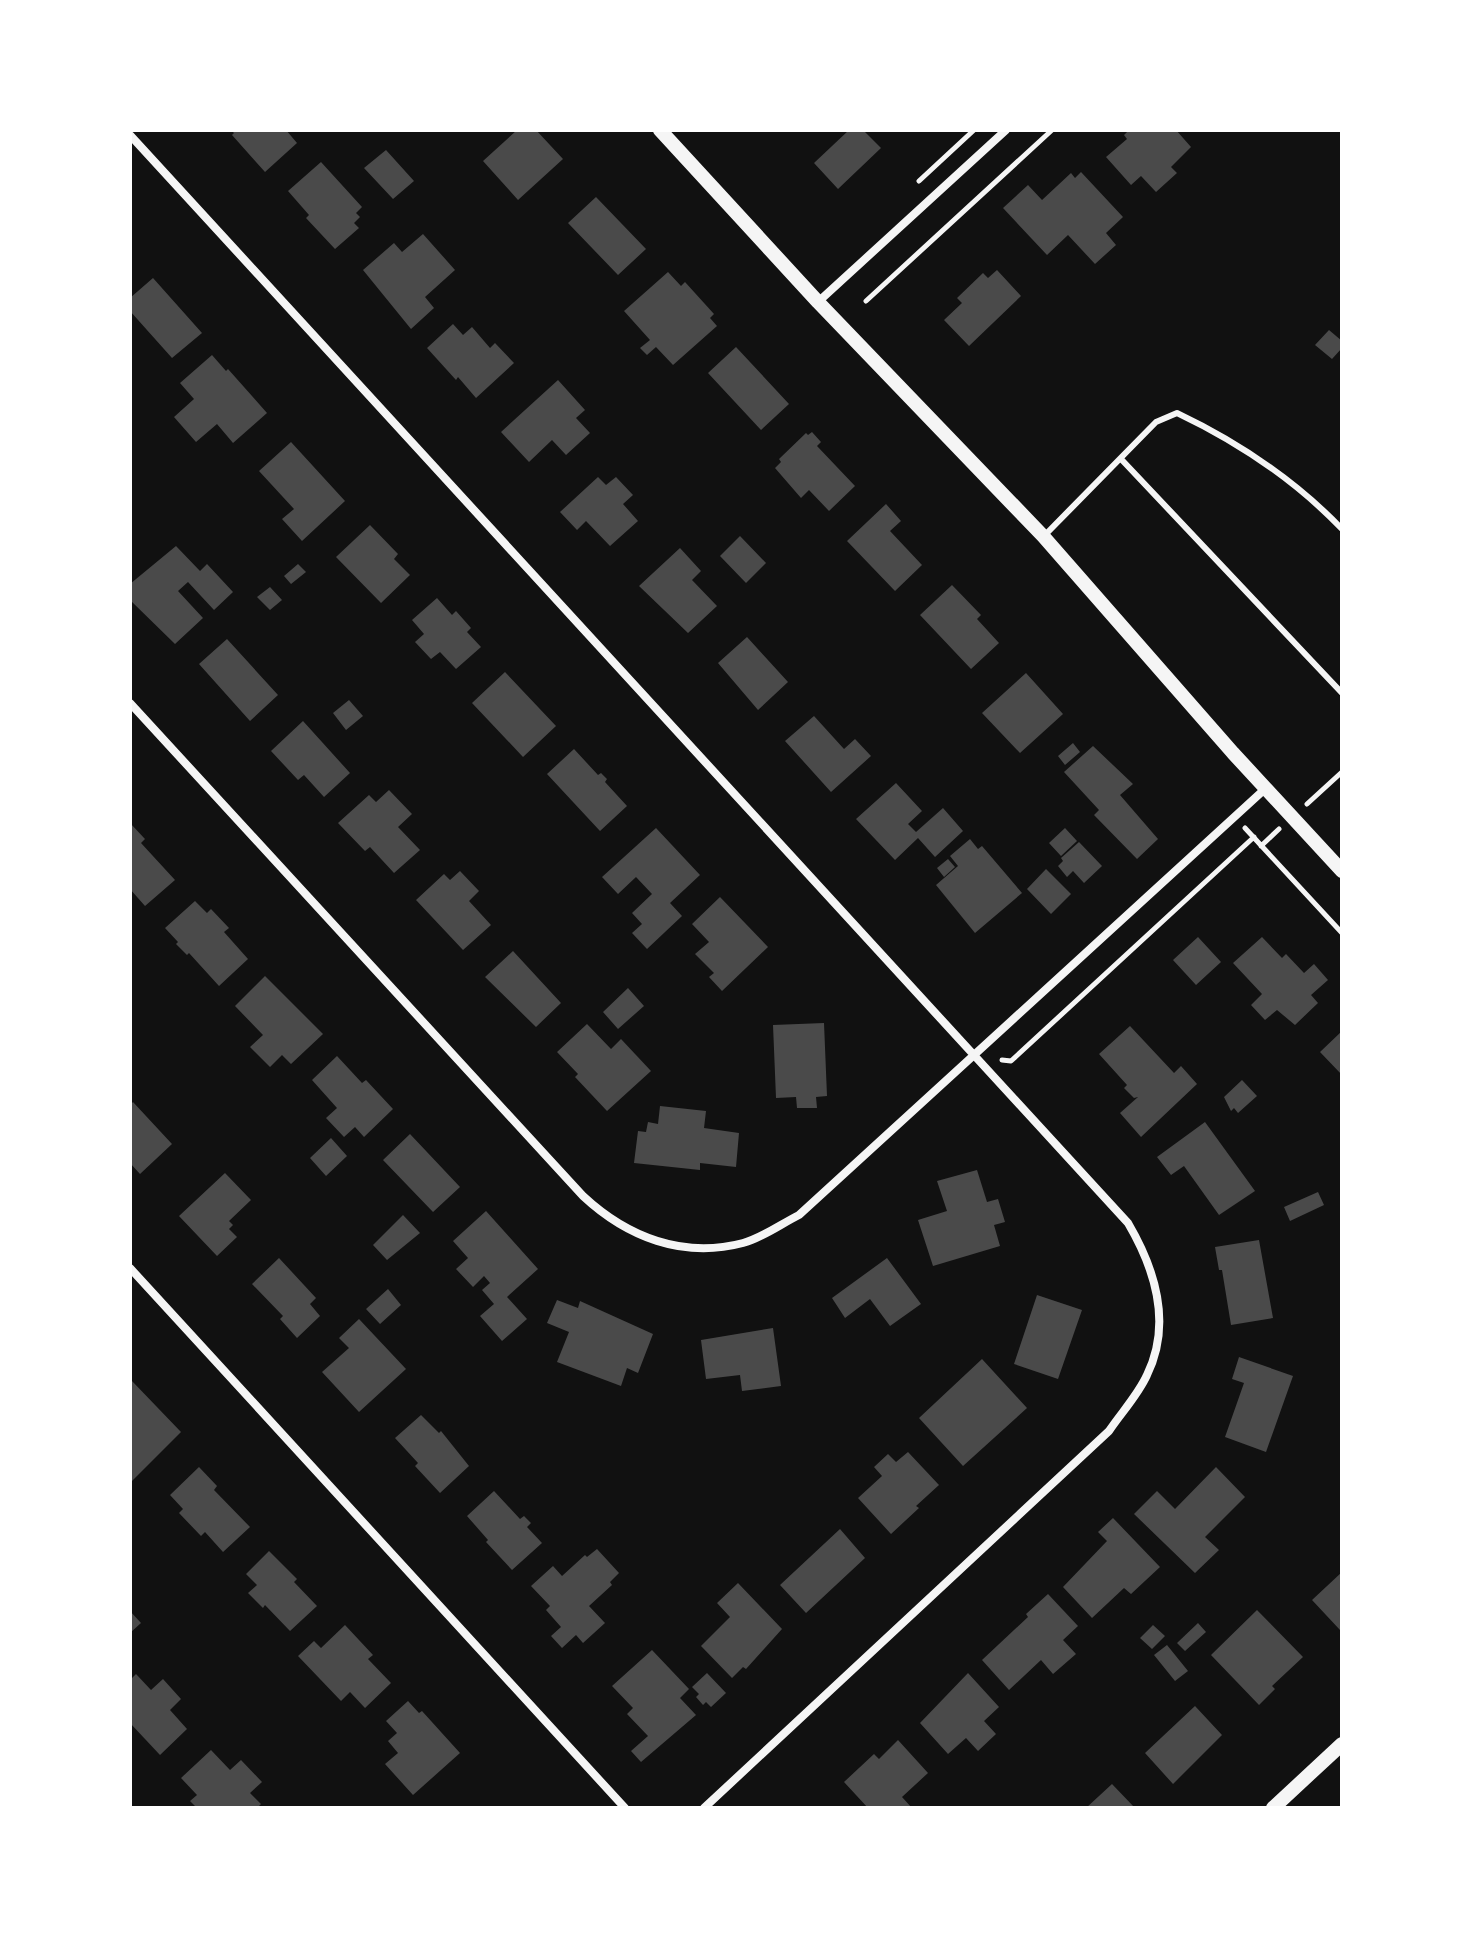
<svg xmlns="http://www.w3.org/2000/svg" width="1472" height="1938" font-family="Overpass,sans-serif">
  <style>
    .building { fill: #4a4a4a }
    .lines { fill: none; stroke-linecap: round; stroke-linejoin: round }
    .path { stroke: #f5f5f5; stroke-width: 5 }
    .service { stroke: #f5f5f5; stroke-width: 6 }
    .minor { stroke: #f5f5f5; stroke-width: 8 }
    .tertiary { stroke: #f5f5f5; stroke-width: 14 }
  </style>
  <rect width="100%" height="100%" fill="#111"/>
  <path class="building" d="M231,130H286L297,143L265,172L232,135L234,133Z
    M517,130H536L563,159L518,200L483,161Z
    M849,130H863L881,148L838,189L814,163Z
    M1129,130H1176L1191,147L1171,167L1177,173L1156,192L1141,176L1131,185L1106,157L1127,139L1124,135Z
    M386,150L414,181L393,199L364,168Z
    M321,162L362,207L356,213L360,217L354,223L359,228L335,249L306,218L309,215L288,191Z
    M1081,172L1123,217L1106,233L1116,245L1095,264L1068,235L1047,255L1003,208L1028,185L1042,200L1071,173L1075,178Z
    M596,197L646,249L618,275L568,223Z
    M423,234L455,270L425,297L434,308L411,329L363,270L394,243L402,252Z
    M997,270L1021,296L969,346L944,320L962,303L957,298L983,273L988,278Z
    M668,272L681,286L685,282L714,314L710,318L717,326L673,365L656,347L647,355L640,348L650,340L624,311Z
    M153,278L202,333L172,358L130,311V298Z
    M453,324L463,335L472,327L490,348L495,343L514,363L476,398L458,377L456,380L427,348Z
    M1329,330L1342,341V348L1332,359L1315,345Z
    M736,347L789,404L761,430L708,373Z
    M212,355L226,371L228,369L267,413L233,443L217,424L196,442L174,417L194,399L180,383Z
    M558,380L585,410L576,418L590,433L566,455L552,440L529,462L501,432Z
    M812,432L821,442L817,446L855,486L829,511L809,490L801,498L775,468L781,462L779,459L806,433L808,435Z
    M291,442L345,501L302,541L282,519L294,509L259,471Z
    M598,477L606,485L616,477L633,495L623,504L638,521L610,546L586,521L577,530L560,512Z
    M886,504L901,521L890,531L922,565L895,591L847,541Z
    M370,525L398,554L394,559L410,575L381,603L336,557Z
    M740,536L766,563L746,583L720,556Z
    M176,546L200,571L207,564L233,592L214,610L188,582L178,591L203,618L175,644L130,600V584Z
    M680,548L701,571L692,580L717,606L688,633L639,586Z
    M298,564L306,572L291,584L284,576Z
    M952,585L981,615L977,619L999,643L971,669L920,615Z
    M270,587L282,600L270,610L257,597Z
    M437,598L452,615L456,611L471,628L467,632L481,647L456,669L440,652L431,659L415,642L424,634L412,620Z
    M747,637L788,682L758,710L718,663Z
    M227,639L278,695L250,721L199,664Z
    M505,672L556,726L523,757L472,703Z
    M1026,673L1063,714L1020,753L982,713Z
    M349,700L363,716L346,730L333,713Z
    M814,716L844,749L855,739L871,756L831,792L785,741Z
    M303,721L350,773L324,797L304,775L298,780L271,751Z
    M1073,743L1080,752L1065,765L1058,756Z
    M1093,746L1133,784L1120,795L1158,839L1137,859L1094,815L1099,810L1064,772Z
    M574,749L598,775L601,773L607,779L605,782L627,806L600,831L547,774Z
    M896,783L922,811L908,824L916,832L943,808L963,831L935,857L918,838L895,860L856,819Z
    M389,790L412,814L398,827L420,850L394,873L370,847L365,851L338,823L369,795L376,802Z
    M130,823L145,839L141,843L175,880L145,906L130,889Z
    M656,828L700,875L670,903L682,916L647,949L632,933L642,924L632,913L652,894L636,877L618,894L602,877Z
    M1065,828L1077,841L1061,856L1049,843Z
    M970,839L978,849L982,846L1022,893L975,933L936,885L958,866L950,856Z
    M1079,842L1102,866L1084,883L1073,871L1067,877L1058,866L1063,861L1061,858Z
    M948,859L955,867L944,877L937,868Z
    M1046,869L1071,894L1051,914L1027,889Z
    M460,871L479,891L469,901L491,925L463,950L416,900L444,874L450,880Z
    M720,897L768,947L722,991L709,977L714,973L695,954L709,942L692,924Z
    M195,901L207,913L211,909L229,928L224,932L248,959L219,986L189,953L187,955L176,944L178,942L165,928Z
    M1198,937L1221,962L1196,985L1173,960Z
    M1262,937L1282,958L1286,954L1304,973L1314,964L1328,980L1311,995L1318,1003L1295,1025L1277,1010L1265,1020L1251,1005L1262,994L1233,963Z
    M513,951L561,1003L536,1027L485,977Z
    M265,976L323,1034L291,1064L282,1055L270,1067L250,1047L263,1035L235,1006Z
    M628,988L644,1006L618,1029L603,1012Z
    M824,1023L827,1096L816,1097L817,1108H797L796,1097L776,1098L773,1025Z
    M587,1024L611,1049L621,1039L651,1071L607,1111L575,1077L578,1074L557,1052Z
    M1130,1026L1174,1073L1181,1066L1197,1084L1141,1137L1120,1113L1138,1097L1134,1098L1124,1088L1127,1085L1099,1054Z
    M1342,1031V1075L1320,1052Z
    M337,1056L362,1083L366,1080L393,1109L364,1137L355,1127L344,1137L326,1118L337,1108L312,1080Z
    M1242,1080L1257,1096L1238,1113L1234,1108L1231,1111L1224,1097Z
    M133,1102L172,1144L140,1174L130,1163V1105Z
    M660,1106L706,1111L704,1128L739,1133L736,1167L700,1163V1170L634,1163L638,1131L646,1132L648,1122L658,1124Z
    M1205,1122L1255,1191L1219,1215L1184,1166L1171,1175L1157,1157Z
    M410,1134L460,1187L433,1212L383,1160Z
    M331,1138L347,1156L326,1176L310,1158Z
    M977,1170L987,1202L998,1199L1005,1222L994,1225L1000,1246L933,1266L918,1220L947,1211L937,1181Z
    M225,1173L251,1200L229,1221L233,1225L229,1229L237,1237L217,1256L179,1216Z
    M1318,1192L1324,1205L1290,1221L1284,1207Z
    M486,1211L538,1269L507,1297L527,1319L502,1341L480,1316L494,1304L482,1290L490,1283L484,1276L473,1287L456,1269L468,1258L453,1241Z
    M403,1215L420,1233L387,1260L373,1245Z
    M1259,1240L1273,1318L1231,1325L1222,1270H1219L1215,1247Z
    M279,1258L316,1298L310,1304L320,1316L297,1338L280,1319L283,1316L252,1284Z
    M887,1258L921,1304L890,1326L870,1299L845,1318L832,1298Z
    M388,1289L401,1305L380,1324L366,1309Z
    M1037,1295L1082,1310L1058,1379L1014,1364Z
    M557,1300L578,1308L580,1301L653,1334L638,1373L627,1368L621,1386L557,1362L569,1332L547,1323Z
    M359,1319L406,1369L359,1412L322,1372L349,1348L339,1338Z
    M773,1328L781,1386L742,1391L740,1375L706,1379L701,1340Z
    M1239,1357L1293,1376L1266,1452L1225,1437L1244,1383L1232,1379Z
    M982,1359L1027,1408L963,1466L919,1418Z
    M132,1381L181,1432L130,1483V1383Z
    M421,1415L439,1433L441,1431L469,1466L440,1493L415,1466L418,1463L395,1438Z
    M908,1452L939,1485L916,1506L919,1508L891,1534L858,1498L882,1476L874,1467L888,1454L896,1462Z
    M199,1467L217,1486L214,1490L250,1527L223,1552L205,1532L201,1536L179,1513L183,1509L170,1495Z
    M1216,1467L1245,1497L1205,1537L1219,1550L1195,1573L1134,1514L1157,1491L1175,1509Z
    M494,1491L520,1519L524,1516L531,1523L527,1527L542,1543L512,1570L486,1542L488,1540L467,1516Z
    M1113,1518L1160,1567L1131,1594L1124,1588L1092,1618L1063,1587L1107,1541L1098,1532Z
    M840,1529L865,1558L806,1613L780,1585Z
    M597,1549L619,1573L610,1582L612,1585L589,1606L605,1623L583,1643L576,1635L562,1648L551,1636L561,1627L546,1610L550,1606L531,1586L553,1566L562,1576L585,1555L587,1557Z
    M269,1551L297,1579L294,1582L317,1606L290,1631L265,1605L263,1608L248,1593L257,1585L246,1574Z
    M1342,1572V1628L1340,1630L1312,1600Z
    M738,1583L782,1629L746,1669L743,1667L732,1678L701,1646L730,1617L717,1603Z
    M1048,1594L1078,1626L1063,1640L1076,1654L1053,1674L1041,1660L1009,1690L982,1660L1028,1617L1026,1614Z
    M1257,1610L1303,1657L1272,1686L1275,1689L1259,1705L1211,1655Z
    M130,1611L141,1623L130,1633Z
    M1198,1623L1206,1632L1185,1651L1177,1643Z
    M345,1625L373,1655L368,1659L391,1683L365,1708L350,1692L341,1701L298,1656L314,1641L321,1648Z
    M1153,1625L1165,1636L1152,1649L1140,1638Z
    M1167,1645L1188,1671L1175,1681L1154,1655Z
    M652,1650L689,1689L680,1698L696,1715L641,1762L631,1751L648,1736L627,1714L633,1708L612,1686Z
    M707,1673L726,1693L711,1707L706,1702L703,1705L696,1697L699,1694L692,1687Z
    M968,1673L999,1707L984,1721L996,1734L978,1751L966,1738L948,1754L920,1723Z
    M136,1674L151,1690L163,1679L181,1699L170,1710L187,1729L160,1755L130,1723V1680Z
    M408,1701L419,1713L422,1711L460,1753L413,1795L385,1764L398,1753L388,1741L397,1733L386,1721Z
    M1195,1706L1222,1735L1173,1784L1145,1753Z
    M898,1740L928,1773L902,1797L912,1808H868L844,1782L874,1754L879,1759Z
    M211,1750L230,1770L241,1760L262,1782L250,1793L261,1804L257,1808H197L190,1801L197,1795L181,1778Z
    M1112,1784L1135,1808H1086Z"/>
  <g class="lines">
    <path class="path" d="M919,181L974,130
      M866,301L1052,130
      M1307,804L1342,772
      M1245,828L1342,933
      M1261,846L1279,829
      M1002,1060L1011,1061L1254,837"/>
    <path class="service" d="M1121,459L1342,693
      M1045,535L1156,422L1177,413C1240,443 1294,479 1342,529"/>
    <path class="minor" d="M130,135L1128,1223C1155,1269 1172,1324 1147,1375C1138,1395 1121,1413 1109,1431L704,1808
      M818,302L1006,130
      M130,703L583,1196C627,1237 683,1259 743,1243C762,1238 781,1224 799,1215L1266,788
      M130,1268L625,1808"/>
    <path class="tertiary" d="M660,130L818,302L1043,536L1233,753L1342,871
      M1273,1808L1342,1744"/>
  </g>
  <rect width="1472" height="1938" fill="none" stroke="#ffffff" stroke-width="264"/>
</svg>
